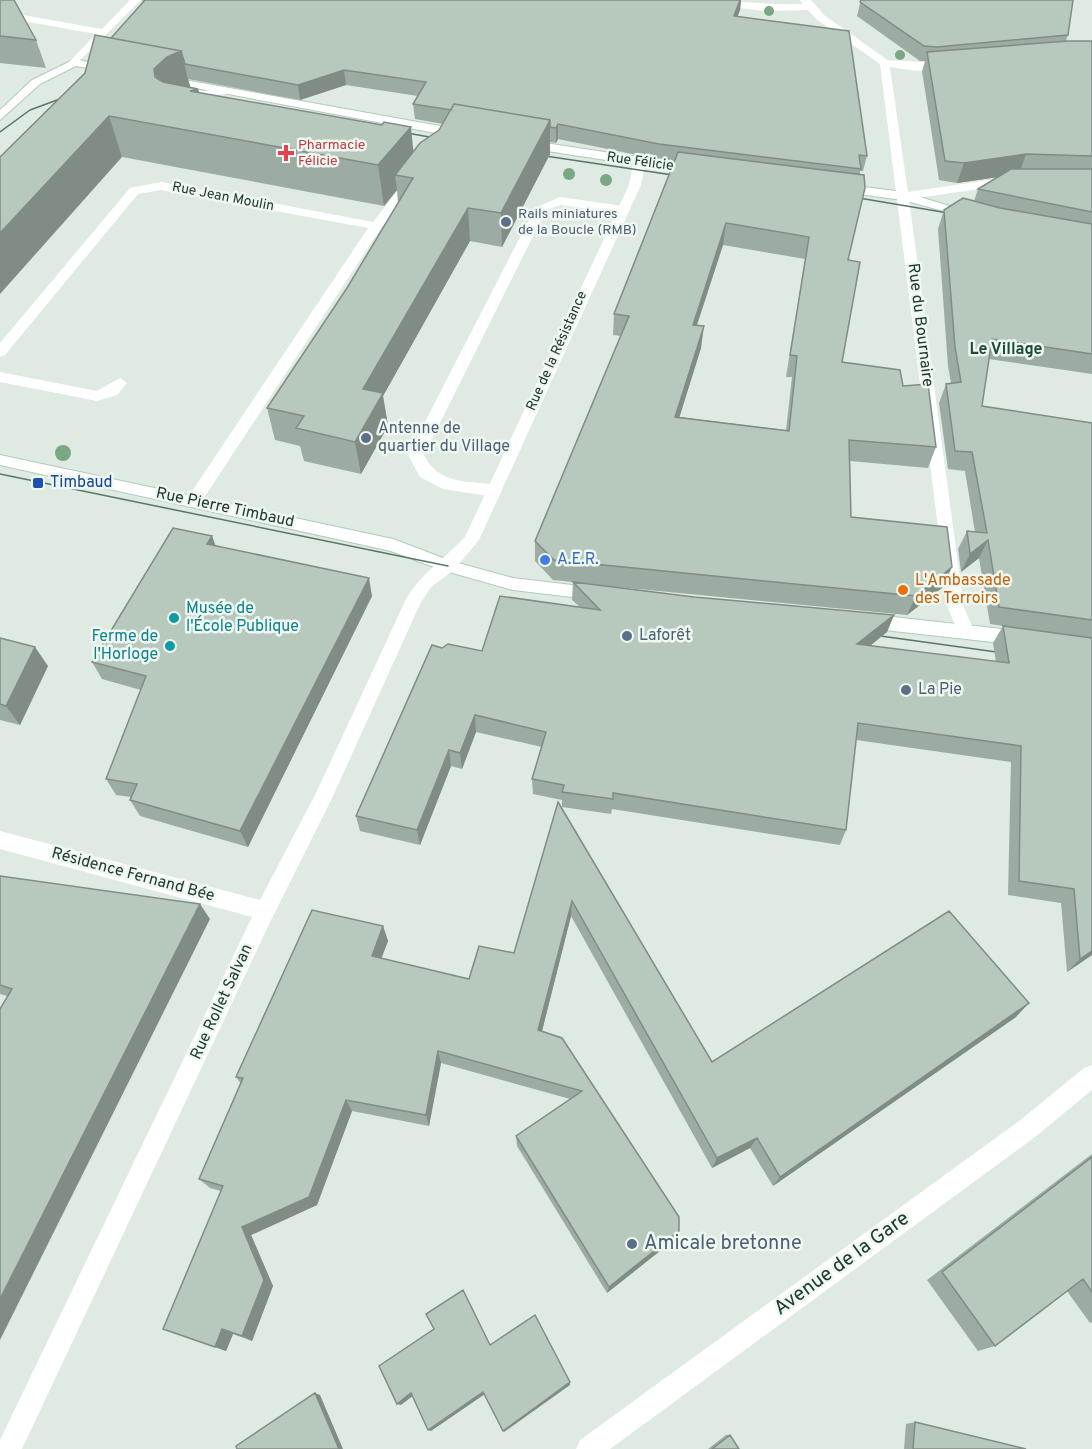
<svg xmlns="http://www.w3.org/2000/svg" width="1092" height="1449" font-family="Overpass,sans-serif">
  <style>
    .lines { fill: none; stroke-linecap: round; stroke-linejoin: round }
    .secondary-casing { stroke: #b2cabb; stroke-width: 2 }
    .service { fill: #fff; fill-rule: evenodd }
    .pedestrian { fill: #fff; fill-rule: evenodd }
    .minor { fill: #fff; fill-rule: evenodd }
    .secondary { fill: #fff; fill-rule: evenodd }
    .tram { stroke: #5a7668; stroke-width: 1.5 }
    .tree { fill: #7ba783 }
    .wall { fill: #9daca3; fill-rule: evenodd }
    .shaded-wall { fill: #808c84 }
    .building { fill: #b7c8bd; stroke: #808c84; stroke-width: 1.5; fill-rule: evenodd }
    .health-dot { fill: #e0444e; stroke: #eff7f1; stroke-width: 2 }
    .service-dot { fill: #5c6f8a; stroke: #eff7f1; stroke-width: 2 }
    .transit-dot { fill: #1a4fb4; stroke: #eff7f1; stroke-width: 2 }
    .shop-dot { fill: #3f7fe0; stroke: #eff7f1; stroke-width: 2 }
    .food-dot { fill: #e8710a; stroke: #eff7f1; stroke-width: 2 }
    .culture-dot { fill: #0f9aa8; stroke: #eff7f1; stroke-width: 2 }
    .labels { text-anchor: middle; dominant-baseline: central; stroke-width: 5; stroke-linejoin: round; paint-order: stroke }
    .far-health-label { font-size: 14px; fill: #be3a42; stroke: #eff7f1; text-anchor: start }
    .far-street-label { font-size: 14px; fill: #203a2d; stroke: #eff7f1 }
    .far-service-label { font-size: 14px; fill: #4e5e75; stroke: #eff7f1; text-anchor: start }
    .street-label { font-size: 16px; fill: #203a2d; stroke: #eff7f1 }
    .far-quarter-label { font-size: 16px; font-weight: bold; fill: #1c4b35; stroke: #eff7f1 }
    .service-label { font-size: 16px; fill: #4e5e75; stroke: #eff7f1; text-anchor: start }
    .transit-label { font-size: 16px; fill: #164399; stroke: #eff7f1; text-anchor: start }
    .shop-label { font-size: 16px; fill: #366cbe; stroke: #eff7f1; text-anchor: start }
    .food-label { font-size: 16px; fill: #c56008; stroke: #eff7f1; text-anchor: start }
    .culture-label { font-size: 16px; fill: #0d838f; stroke: #eff7f1; text-anchor: start }
    .near-service-label { font-size: 20px; fill: #4e5e75; stroke: #eff7f1; text-anchor: start }
    .near-street-label { font-size: 20px; fill: #203a2d; stroke: #eff7f1 }
  </style>
  <rect width="100%" height="100%" fill="#deeae2"/>
  <g class="lines">
    <defs>
      <path id="secondary" d="M75,59L117,69L111,72L76,66L40,84L0,120V110L32,80Z
        M168,77L462,130L468,134L462,138L164,82V78Z
        M525,140L697,166L703,170L697,174L521,147V141Z
        M840,184L904,192L975,214L969,218L903,200L836,191L834,188Z
        M0,455L393,539L451,561L513,578L597,588L603,589L605,594L603,599L597,600L513,590L442,570L391,551L0,465Z
        M866,614L1021,631L1027,633L1030,638L1027,643L1021,645L866,628L860,626L858,621L860,616Z"/>
    </defs>
    <use href="#secondary" class="secondary-casing"/>
    <path class="service" d="M560,197L623,206L629,210L623,214L561,205L546,210L424,455C444,495 491,474 502,491L494,497L443,489L420,477L408,455L535,208Z
      M0,372L97,391L120,378L127,383L117,395L97,401L0,382Z"/>
    <path class="pedestrian" d="M885,60C897,61 947,62 952,66C940,76 896,69 881,65L879,63Z"/>
    <path class="minor" d="M130,0H141L75,65L69,62L96,34L0,17V11L102,29Z
      M694,0C730,0 766,5 803,4L800,0H811L824,15L889,61L908,192L1009,177L1015,181L1009,185L909,199L964,608L974,630L971,635H959L948,608L880,64L816,19L808,10L764,11L699,3Z
      M222,89L226,90V94L198,97L180,104L174,101L192,92Z
      M639,159L645,163L641,185L479,540L454,570L431,587L420,604L333,796L272,918L22,1449H0V1440L252,917L0,849V831L260,900L317,791L407,597C422,573 445,558 465,537L629,185L633,163Z
      M413,175L419,179L381,228L200,504L194,506L186,500L368,228L161,190L138,194L5,355L0,357V343L130,188L161,182L373,222L409,176Z
      M1092,1065V1090L1035,1137L610,1449H576L580,1440L1019,1121L1084,1068Z"/>
    <use href="#secondary" class="secondary"/>
    <path class="tram" d="M396,131L446,140
      M0,132L30,110L76,93
      M532,154L686,177
      M847,196L960,215
      M0,474L448,566
      M866,634L1011,654"/>
  </g>
  <g class="tree">
    <circle cx="769" cy="11" r="5"/>
    <circle cx="900" cy="55" r="5"/>
    <circle cx="569" cy="174" r="6"/>
    <circle cx="606" cy="180" r="6"/>
    <circle cx="63" cy="453" r="8"/>
  </g>
  <path class="wall" d="M0,0L36,40L46,68L0,63Z
    M142,0H741L740,10L737,17L867,156L863,171H860V174L848,260L842,362L903,386L936,447L928,468L850,461L851,517L943,587L907,615L586,584L694,597L894,615L887,632L870,646L996,662L993,643L1003,626L990,624L979,558L961,572L958,549L967,531L975,532L965,471L948,469L939,403L946,384L951,383L948,366L938,229L944,210L974,201L978,189L998,177L957,183L939,180L922,71L925,61H920L857,16L861,0L1068,35L1066,41H1092V374L989,359L982,406L1092,423V955L1067,972L1061,903L1008,895L1011,762L856,740L846,830L840,845L612,809L611,814L562,807V800L533,794L532,779L542,747L476,732L462,769L451,766L420,845L360,831L356,816L442,648L482,651L580,607L572,600L573,582L553,580L535,561V541L621,336L613,335L614,314L674,161L657,159L558,139L556,143L550,142V154L502,247L470,241L383,396L388,426L361,474L304,461L300,446L275,440L267,408L347,288L398,203L397,190L384,206L122,157L85,73L111,38L143,2ZM188,79L300,100L346,85L418,96L413,104L415,119L443,124L439,130L413,152L382,125L199,93L198,89L191,88ZM723,245L805,259L786,377H792L786,430L679,417L701,348L697,325Z
    M212,536L215,545L372,596L248,847L140,816L130,800L131,797L116,795L106,779L141,690L102,679L92,662Z
    M0,638L48,666L20,725L0,720Z
    M558,802L712,1062L1016,1017L773,1186L750,1148L712,1168L571,916L542,1031L679,1231L675,1239L607,1293L517,1146L516,1136L570,1099L441,1063L429,1126L352,1111L317,1205L251,1235L273,1286L252,1341L233,1334L226,1351L163,1329L221,1191L210,1188L199,1179L241,1084L236,1077L383,926L388,941L381,958L469,979L514,953Z
    M0,876L210,919L7,996L0,994Z
    M1092,1154V1322L1090,1323L1067,1291L995,1346L978,1351L927,1280Z
    M915,1422L1026,1449H904L906,1424Z
    M726,1435H730L739,1449H708Z"/>
  <path class="shaded-wall" d="M740,0H741L740,10L732,31L734,16Z
    M181,51L191,91L198,89L208,129L165,110L154,69L167,57Z
    M344,70L346,85L300,100L298,85Z
    M109,116L122,157L0,294V233Z
    M550,120V154L502,247L501,213Z
    M558,124V139L556,143V128Z
    M411,127L415,168L395,175L397,190L384,206L378,165Z
    M1026,154L1019,174L957,183L964,163Z
    M468,208L470,241L383,396L388,426L361,474L355,442L363,389Z
    M726,223L723,245L690,346L693,325Z
    M704,326L701,348L673,438L675,417Z
    M212,536L219,555L207,544Z
    M988,540L979,558L961,572L970,554Z
    M952,567L943,587L907,615L916,596Z
    M369,578L372,596L248,847L240,831Z
    M894,615L887,632L851,661L857,644Z
    M35,647L48,666L20,725L6,706Z
    M475,715L476,732L462,769L460,753Z
    M449,750L451,766L420,845L417,830Z
    M572,901L571,916L539,1043L538,1030Z
    M200,904L210,919L0,1340V1299Z
    M383,926L388,941L377,970L372,956Z
    M1092,951V955L1067,972L1080,959Z
    M1029,1003L1016,1017L773,1186L780,1177Z
    M438,1051L441,1063L429,1126L426,1115Z
    M346,1100L352,1111L317,1205L251,1235L273,1286L252,1341L242,1336V1227Z
    M757,1138L750,1148L712,1168L717,1158Z
    M679,1231L675,1239L607,1293L609,1287Z
    M222,1329L233,1334L226,1351L215,1347Z
    M570,1382V1385L504,1432L503,1431Z
    M483,1392L485,1394L431,1431L428,1430Z
    M315,1393L320,1395L343,1449H339Z
    M411,1393L414,1395L401,1405L397,1404Z"/>
  <path class="building" d="M0,0H14L36,40L0,36Z
    M145,0H740L734,16L849,31L867,156L859,155L861,169L659,144L558,124L556,128L550,127V120L454,104L451,110L413,104L426,82L344,70L298,85L185,64L181,51L111,38Z
    M861,0H1073L1068,35L937,47L924,46L860,2Z
    M95,35L181,51L167,57L154,69L155,77L163,82L198,89L190,91L382,125L384,122L411,127L378,165L109,116L0,233V157L85,73Z
    M1068,41H1092V156L1026,154L964,163L945,161L927,52Z
    M454,104L550,120L501,213L468,208L363,389L383,393L355,442L296,428L304,416L267,408L347,288L413,178L395,175L420,143L439,130Z
    M678,152L864,175L865,188L848,260L860,262L842,362L900,370L903,386L928,384L936,447L849,440L851,517L947,527L952,567L916,596L554,560L535,541L629,316L614,314ZM726,223L809,237L790,355L797,356L789,431L675,417L704,326L693,325Z
    M1011,169H1092V212L978,189Z
    M963,198L1000,208L1092,224V354L992,339L982,406L1092,423V620L999,607L988,540L970,554L967,531L987,533L972,452L955,451L946,384L961,382L955,347L944,210Z
    M173,528L212,536L207,544L369,578L240,831L130,800L137,784L106,779L146,676L92,662Z
    M573,582L694,597L894,615L857,644L1009,663L1003,626L1092,638V951L1080,959L1074,889L1019,881L1021,746L858,723L846,830L613,793V799L562,792L564,785L532,779L546,732L475,715L460,753L449,750L417,830L356,816L432,645L442,648L448,644L482,651L500,596L600,610Z
    M0,638L35,647L6,706L0,704Z
    M558,802L712,1062L949,911L1029,1003L780,1177L757,1138L717,1158L572,901L538,1030L562,1038L679,1217V1231L609,1287L516,1136L582,1091L438,1051L426,1115L346,1100L309,1197L242,1227L264,1280L242,1336L222,1329L215,1347L163,1329L223,1186L199,1179L243,1078L236,1077L312,910L383,926L372,956L469,979L479,946L514,953Z
    M0,876L200,904L0,1299V1009L12,989L0,985Z
    M1092,1157V1292L1083,1279L995,1346L942,1272Z
    M463,1290L490,1345L535,1315L570,1382L503,1431L483,1392L428,1430L411,1393L397,1404L379,1366L434,1329L426,1314Z
    M315,1393L339,1449H237L236,1446Z
    M915,1422L1026,1449H913Z
    M730,1435L739,1449H712Z"/>
  <path class="health-dot" d="M283 144h6v6h6v6h-6v6h-6v-6h-6v-6h6z"/>
  <g class="service-dot">
    <circle cx="506" cy="222" r="6"/>
    <circle cx="366" cy="438" r="6"/>
    <circle cx="627" cy="636" r="6"/>
    <circle cx="906" cy="690" r="6"/>
    <circle cx="632" cy="1244" r="6"/>
  </g>
  <rect class="transit-dot" x="32" y="477" width="12" height="12" rx="3"/>
  <circle class="shop-dot" cx="545" cy="560" r="6"/>
  <circle class="food-dot" cx="903" cy="590" r="6"/>
  <g class="culture-dot">
    <circle cx="174" cy="618" r="6"/>
    <circle cx="170" cy="646" r="6"/>
  </g>
  <g class="labels">
    <g class="far-health-label">
      <text x="298" y="145">Pharmacie<tspan x="298" dy="16">Félicie</tspan></text>
    </g>
    <g class="far-street-label">
      <text transform="translate(640 162) rotate(8)">Rue Félicie</text>
      <text transform="translate(223 197) rotate(11)">Rue Jean Moulin</text>
      <text transform="translate(557 351) rotate(-66)">Rue de la Résistance</text>
    </g>
    <g class="far-service-label">
      <text x="518" y="214">Rails miniatures<tspan x="518" dy="16">de la Boucle (RMB)</tspan></text>
    </g>
    <g class="street-label">
      <text transform="translate(920 325) rotate(83)">Rue du Bournaire</text>
      <text transform="translate(225 508) rotate(12)">Rue Pierre Timbaud</text>
      <text transform="translate(133 875) rotate(15)">Résidence Fernand Bée</text>
      <text transform="translate(222 1002) rotate(-65)">Rue Rollet Salvan</text>
    </g>
    <g class="far-quarter-label">
      <text x="1006" y="350">Le Village</text>
    </g>
    <g class="service-label">
      <text x="378" y="429">Antenne de<tspan x="378" dy="18">quartier du Village</tspan></text>
      <text x="639" y="636">Laforêt</text>
      <text x="918" y="690">La Pie</text>
    </g>
    <g class="transit-label">
      <text x="50" y="483">Timbaud</text>
    </g>
    <g class="shop-label">
      <text x="557" y="560">A.E.R.</text>
    </g>
    <g class="food-label">
      <text x="915" y="581">L'Ambassade<tspan x="915" dy="18">des Terroirs</tspan></text>
    </g>
    <g class="culture-label">
      <text x="186" y="609">Musée de<tspan x="186" dy="18">l'École Publique</tspan></text>
      <text x="158" y="637" text-anchor="end">Ferme de<tspan x="158" dy="18">l'Horloge</tspan></text>
    </g>
    <g class="near-service-label">
      <text x="644" y="1244">Amicale bretonne</text>
    </g>
    <g class="near-street-label">
      <text transform="translate(842 1264) rotate(-36)">Avenue de la Gare</text>
    </g>
  </g>
</svg>
